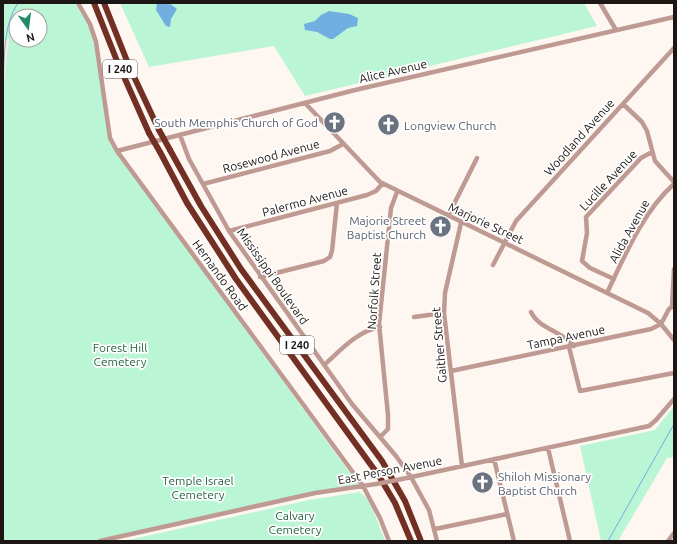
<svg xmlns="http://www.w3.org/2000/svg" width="677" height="544" font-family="Ubuntu,sans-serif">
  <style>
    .built { fill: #fce8db }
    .green { fill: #baf5d5; fill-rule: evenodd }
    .water { fill: #71afe1 }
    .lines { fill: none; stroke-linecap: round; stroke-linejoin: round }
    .stream { stroke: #71afe1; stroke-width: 1 }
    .minor { stroke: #be9a93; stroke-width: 4.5 }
    .highway { stroke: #722f24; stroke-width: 6 }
    .minor-bridge { stroke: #be9a93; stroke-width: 4.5 }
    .highway-bridge { stroke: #722f24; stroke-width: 6 }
    .labels { text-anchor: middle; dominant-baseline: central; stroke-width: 3.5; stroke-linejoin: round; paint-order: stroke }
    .shield { fill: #fff; stroke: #605d5a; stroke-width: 1 }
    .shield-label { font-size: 11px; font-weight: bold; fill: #1c1714 }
    .street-label { font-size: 12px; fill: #1c1714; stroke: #fff }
    .worship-label { font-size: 12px; fill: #5b616d; stroke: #fff; text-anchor: end }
    .park-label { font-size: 12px; fill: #286348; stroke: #fff }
  </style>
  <rect width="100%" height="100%" fill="#fef6f1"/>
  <path class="built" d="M10,39L3,92V40Z"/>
  <path class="green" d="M3,3H75L89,25L95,49L111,145L358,484L92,541H3V92L9,39L3,40ZM16,16H40V40H16Z
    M120,3H584L597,26L305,96L274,46L149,67Z
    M674,406V457L667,458L618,541H601L580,446L655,430Z
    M360,492L370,502L385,541H124L309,500Z"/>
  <path class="water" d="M157,3H169L177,9L171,19L170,27L166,26L156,10Z
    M329,11L349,14L358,18L357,26L348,28L333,39H330L317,32L305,30L304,24L315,21L321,15Z"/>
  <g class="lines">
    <path class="stream" d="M3,80C5,55 3,25 18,3
      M608,541L674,424"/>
    <path class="minor" d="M78,3L90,24L96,42L110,138L117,151L363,486L380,518L389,541
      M600,3L616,30
      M305,103L380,182L648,313L661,324L674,340
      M623,104L642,122L647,131L655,161L674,182
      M180,135L189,159L229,231L352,404L396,456L411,477L429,510L437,541
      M117,151L355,90L674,17
      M203,184L330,151L343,144
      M448,216L477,158
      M461,223L445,293L444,313L462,466
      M229,231L367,195L376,191L382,184
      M493,265L516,221L674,48
      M260,277L324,261L330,257L332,251L337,203
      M614,279L590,268L582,261L587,233L586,217L641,158L652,152
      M607,293C624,257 644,210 674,184
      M672,307L674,269
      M531,312C539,329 562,331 574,346
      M414,317L444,313
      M569,347L580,391L674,373
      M324,365C340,351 357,331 380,327
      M451,371L651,329L661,324L669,309L674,305
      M380,437L388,429V415L379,324L391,208L397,192
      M548,448L570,541
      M494,459L514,541
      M402,479L649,426L656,420L674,399
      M435,529L507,514
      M100,541L315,493L376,484
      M668,541L674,533"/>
    <path class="highway" d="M94,3L117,61L149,133
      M104,3L129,66L159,130
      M170,150L201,206L241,269L382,461L405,501L421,541
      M160,152L187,203L236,279L379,476L395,503L411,541"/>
    <path class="minor-bridge" d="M376,484L402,479"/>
    <path class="highway-bridge" d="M159,130L170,150
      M149,133L160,152"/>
  </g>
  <defs>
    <symbol id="church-disc" viewBox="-11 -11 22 22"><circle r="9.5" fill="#6b7280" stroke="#fff"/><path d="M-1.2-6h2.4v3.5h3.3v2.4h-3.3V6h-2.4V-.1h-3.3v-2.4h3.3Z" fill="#fff"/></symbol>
  </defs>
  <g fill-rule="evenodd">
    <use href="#church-disc" x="322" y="110" width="25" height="25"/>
    <use href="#church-disc" x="376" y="112" width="25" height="25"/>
    <use href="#church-disc" x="428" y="214" width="25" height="25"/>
    <use href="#church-disc" x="470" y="470" width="25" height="25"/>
  </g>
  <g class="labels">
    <g class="shield">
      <rect x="103" y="60" width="34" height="18" rx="3"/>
      <rect x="280" y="336" width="34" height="18" rx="3"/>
    </g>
    <g class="shield-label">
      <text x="120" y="69">I 240</text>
      <text x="297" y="345">I 240</text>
    </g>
    <g class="street-label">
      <text transform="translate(393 71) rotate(-13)">Alice Avenue</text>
      <text transform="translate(579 137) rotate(-48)">Woodland Avenue</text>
      <text transform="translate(271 156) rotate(-15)">Rosewood Avenue</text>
      <text transform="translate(608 180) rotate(-47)">Lucille Avenue</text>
      <text transform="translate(305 201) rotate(-15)">Palermo Avenue</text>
      <text transform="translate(486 223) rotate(25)">Marjorie Street</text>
      <text transform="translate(629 231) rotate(-61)">Alida Avenue</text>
      <text transform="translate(220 275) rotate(54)">Hernando Road</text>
      <text transform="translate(273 276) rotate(55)">Mississippi Boulevard</text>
      <text transform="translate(374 291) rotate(-86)">Norfolk Street</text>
      <text transform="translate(566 337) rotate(-12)">Tampa Avenue</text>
      <text transform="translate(439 345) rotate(-95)">Gaither Street</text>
      <text transform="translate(390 470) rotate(-11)">East Person Avenue</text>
    </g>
    <g class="worship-label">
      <text x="318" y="122">South Memphis Church of God</text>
      <text x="404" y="125" text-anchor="start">Longview Church</text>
      <text x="426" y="220">Majorie Street<tspan x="426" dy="14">Baptist Church</tspan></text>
      <text x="498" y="476" text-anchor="start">Shiloh Missionary<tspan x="498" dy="14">Baptist Church</tspan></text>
    </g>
    <g class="park-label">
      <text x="120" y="347">Forest Hill<tspan x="120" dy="14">Cemetery</tspan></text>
      <text x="198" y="480">Temple Israel<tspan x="198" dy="14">Cemetery</tspan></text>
      <text x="295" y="515">Calvary<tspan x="295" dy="14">Cemetery</tspan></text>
    </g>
  </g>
  <rect width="677" height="544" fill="none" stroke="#1c1714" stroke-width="8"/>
  <g transform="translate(28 28) rotate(166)"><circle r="19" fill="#ffffff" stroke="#a4a2a1"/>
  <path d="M0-3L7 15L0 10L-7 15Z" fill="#218a67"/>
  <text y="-6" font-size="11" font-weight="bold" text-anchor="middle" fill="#1c1714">N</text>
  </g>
</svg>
